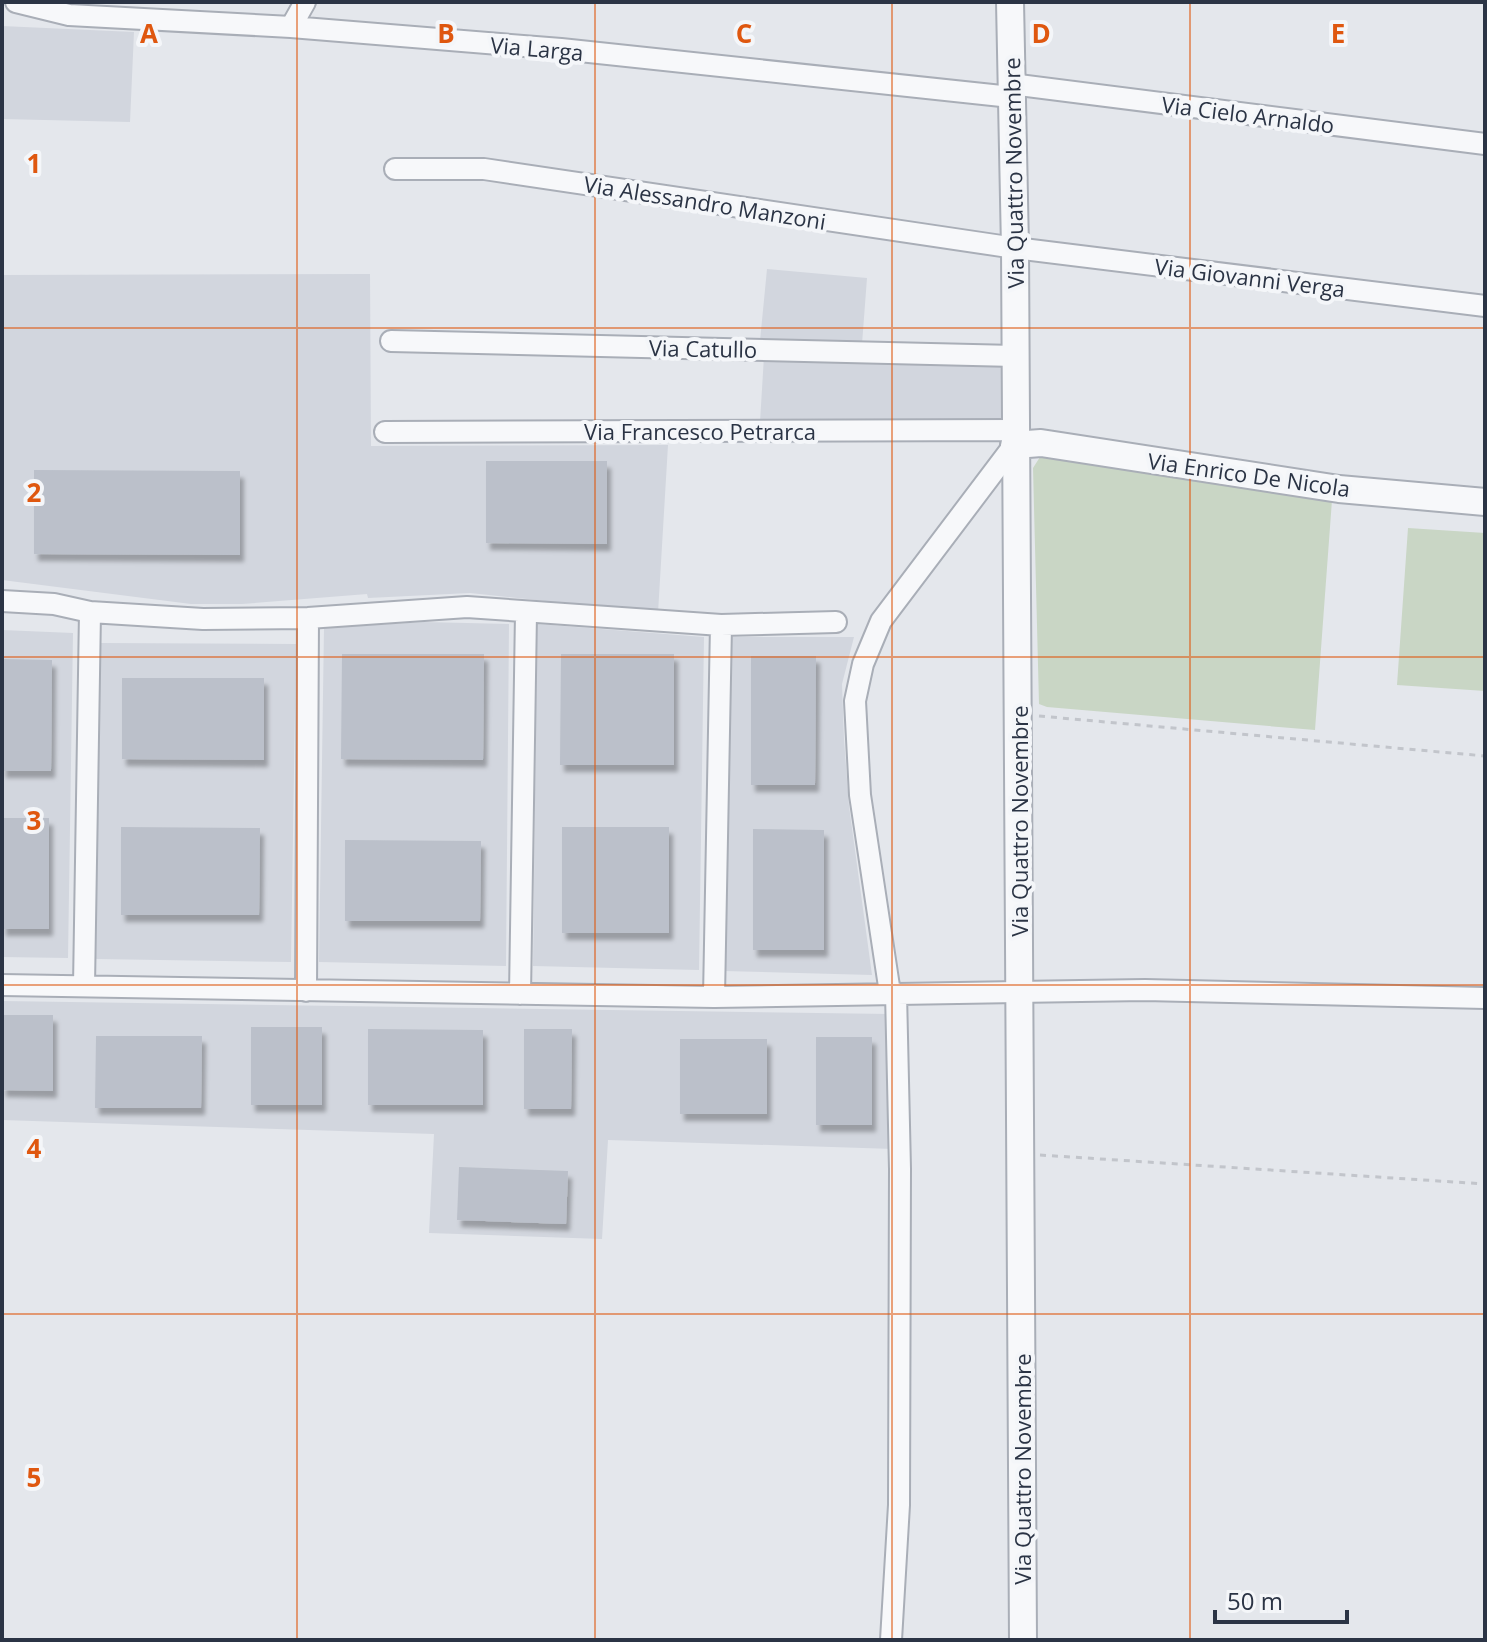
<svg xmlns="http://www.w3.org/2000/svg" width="1487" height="1642" font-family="'Open Sans',sans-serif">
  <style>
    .built { fill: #d2d6de }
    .green { fill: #c9d6c5 }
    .building { fill: #bbc0ca; filter: url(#shadow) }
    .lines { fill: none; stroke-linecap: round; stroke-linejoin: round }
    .minor-casing { stroke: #a9aeb7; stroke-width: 24 }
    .tertiary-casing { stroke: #a9aeb7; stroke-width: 30 }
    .path { stroke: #c2c5cb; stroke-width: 3; stroke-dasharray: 6 6; stroke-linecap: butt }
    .minor { stroke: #f7f8fa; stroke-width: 20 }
    .tertiary { stroke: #f7f8fa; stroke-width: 26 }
    .grid { fill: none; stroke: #df570f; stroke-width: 2; stroke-opacity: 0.55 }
    .labels { text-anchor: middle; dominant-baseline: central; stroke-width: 8; stroke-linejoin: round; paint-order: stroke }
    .street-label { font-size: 22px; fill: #2b3445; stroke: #f4f6f9 }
    .grid-label { font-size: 26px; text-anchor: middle; font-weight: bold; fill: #df570f; stroke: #f4f6f9; stroke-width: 8; stroke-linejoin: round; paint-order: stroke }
  </style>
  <defs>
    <filter id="shadow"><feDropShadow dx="4" dy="7" stdDeviation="2" flood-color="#0004"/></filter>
  </defs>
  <rect width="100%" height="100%" fill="#e4e7ec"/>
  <path class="built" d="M2,26L134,32L130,122L2,119Z
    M767,269L867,278L862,344L1009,349L1008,423L760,422L764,356L760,341Z
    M370,274L371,446L668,445L658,613L470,593L368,598L367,594L242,604H191L2,580V275Z
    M424,622L509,624L506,966L319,962L324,628Z
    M537,624L704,637L699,970L533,966Z
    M2,630L73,633L68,958L2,957Z
    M729,637H854L842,684L844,739L849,806L872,975L723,971Z
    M100,643L296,644L291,962L96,959Z
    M2,1001L890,1014L894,1149L608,1140L602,1239L429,1233L434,1134L2,1120Z"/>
  <path class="green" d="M1048,454L1332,500L1315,730L1047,707L1039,704L1033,468L1040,457Z
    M1408,528L1485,533V691L1397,685Z"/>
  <path class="building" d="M486,461H607V544L486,543Z
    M34,470L240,471V555L34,554Z
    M342,654H484L483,760L341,759Z
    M561,654H674V765H560Z
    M751,656H816L815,785H751Z
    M2,659L52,660L51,771H2Z
    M122,678H264V760L122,759Z
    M2,818H49V929H2Z
    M121,827L260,828L259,915H121Z
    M562,827H669V933H562Z
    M753,829L824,830V950H753Z
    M345,840L481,841L480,921H345Z
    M2,1015H53V1091L2,1090Z
    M251,1027H322V1105H251Z
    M368,1029L483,1030V1105H368Z
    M524,1029H572L571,1109H524Z
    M96,1036H202L201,1108H95Z
    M816,1037H872V1125H816Z
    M680,1039H767V1114H680Z
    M459,1167L568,1171L566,1224L457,1220Z"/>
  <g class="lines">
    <defs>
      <path id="minor" d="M16,2L69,15L291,27L561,49L1011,97
        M291,27L305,2
        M1011,84L1485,144
        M395,169H484L1015,248L1485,306
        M391,341L1015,356
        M385,432L1015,430
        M2,601L54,604L90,612L203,619L308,618L467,607L721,625L836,622
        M2,985L714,997L1145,990L1485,998
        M84,986L90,612
        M306,991L308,618
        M890,993L860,795L855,701L863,664L881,621L1014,445
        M520,994L526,613
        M714,997L721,625
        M891,1640L899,1505L900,1169L896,993"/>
      <path id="tertiary" d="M1010,2L1015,248L1023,1640
        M1014,445L1041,443L1339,489L1485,502"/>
    </defs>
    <use href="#minor" class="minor-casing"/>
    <use href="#tertiary" class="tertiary-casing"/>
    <path class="path" d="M1039,716L1485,756
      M1040,1155L1485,1184"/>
    <use href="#minor" class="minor"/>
    <use href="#tertiary" class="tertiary"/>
  </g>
  <path class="grid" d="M297,2V1640M595,2V1640M892,2V1640M1190,2V1640M2,328H1485M2,657H1485M2,985H1485M2,1314H1485"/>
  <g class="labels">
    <g class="street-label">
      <text transform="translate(537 48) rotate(5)">Via Larga</text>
      <text transform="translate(1248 114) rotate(7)">Via Cielo Arnaldo</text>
      <text transform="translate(1013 173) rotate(-91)">Via Quattro Novembre</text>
      <text transform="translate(705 202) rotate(9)">Via Alessandro Manzoni</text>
      <text transform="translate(1250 277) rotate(7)">Via Giovanni Verga</text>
      <text transform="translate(703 348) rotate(1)">Via Catullo</text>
      <text x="700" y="431">Via Francesco Petrarca</text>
      <text transform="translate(1249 474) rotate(8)">Via Enrico De Nicola</text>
      <text transform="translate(1019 821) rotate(-90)">Via Quattro Novembre</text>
      <text transform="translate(1022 1469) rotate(-90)">Via Quattro Novembre</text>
    </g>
  </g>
  <g class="grid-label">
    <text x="149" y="43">A</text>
    <text x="446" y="43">B</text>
    <text x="744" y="43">C</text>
    <text x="1041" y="43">D</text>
    <text x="1338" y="43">E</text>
    <text x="34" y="173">1</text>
    <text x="34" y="502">2</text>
    <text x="34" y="830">3</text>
    <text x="34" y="1158">4</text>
    <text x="34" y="1487">5</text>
  </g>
  <rect width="1487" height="1642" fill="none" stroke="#2b3445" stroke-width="8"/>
  <path d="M1215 1610v12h132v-12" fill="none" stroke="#2b3445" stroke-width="4"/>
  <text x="1227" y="1610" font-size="24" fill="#2b3445" stroke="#f4f6f9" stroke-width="6" paint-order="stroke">50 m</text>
</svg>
